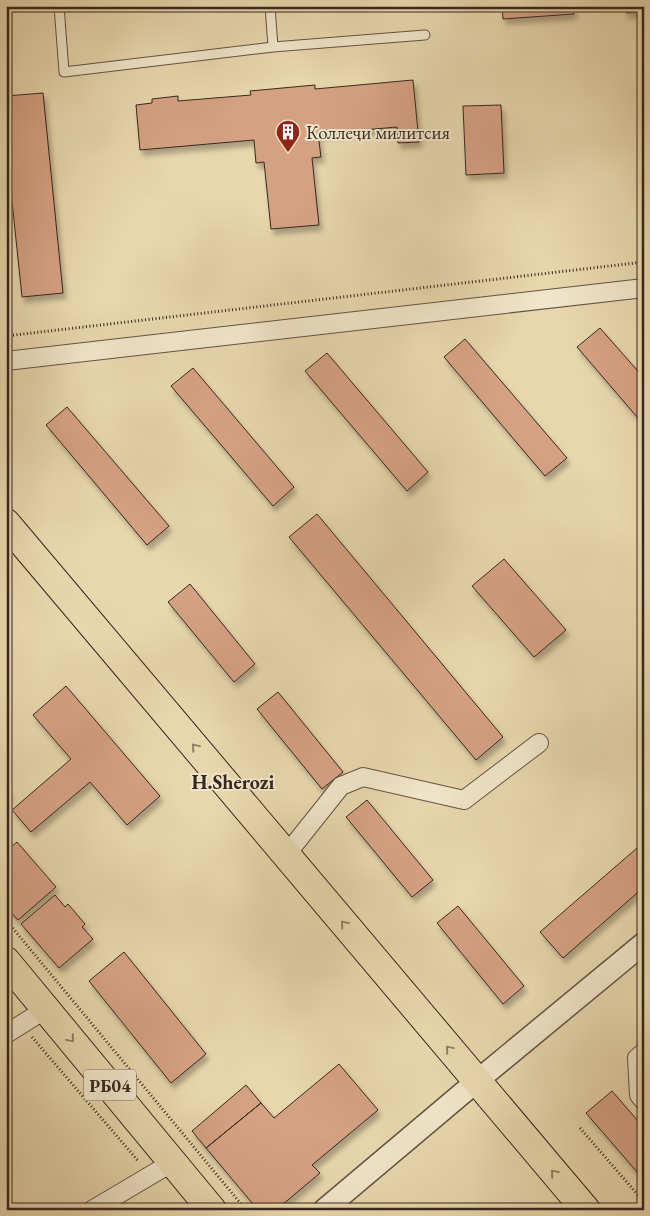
<svg xmlns="http://www.w3.org/2000/svg" width="650" height="1216" font-family="'EB Garamond',serif">
  <style>
    .building { fill: #d5a183; stroke: #372721; filter: url(#shadow) }
    .lines { fill: none; stroke-linecap: round; stroke-linejoin: round }
    .service-casing { stroke: #635344; stroke-width: 11 }
    .minor-casing { stroke: #635344; stroke-width: 20 }
    .tertiary-casing { stroke: #635344; stroke-width: 24 }
    .primary-casing { stroke: #372721; stroke-width: 30 }
    .path { stroke: #372721; stroke-width: 3; stroke-dasharray: 1 2.5; stroke-linecap: butt }
    .service { stroke: #f0e5ca; stroke-width: 9 }
    .minor { stroke: #f0e5ca; stroke-width: 18 }
    .tertiary { stroke: #f0e5ca; stroke-width: 21 }
    .primary { stroke: #e8d7ad; stroke-width: 28 }
    .oneway { stroke: #907f67 }
    .labels { text-anchor: middle; dominant-baseline: central; stroke-width: 4; stroke-linejoin: round; paint-order: stroke }
    .shield { fill: #f0e5ca; stroke: #6e6054; stroke-width: 1 }
    .shield-label { font-size: 18px; font-weight: bold; fill: #372721 }
    .poi-label { font-size: 19px; fill: #372721; stroke: #f0e5ca; text-anchor: start }
    .neighbourhood-label { font-size: 20px; font-weight: bold; fill: #372721; stroke: #f0e5ca }
  </style>
  <defs>
    <filter id="shadow"><feDropShadow dx="3" dy="5.5" stdDeviation="2.5" flood-color="#0004"/></filter>
  </defs>
  <rect width="100%" height="100%" fill="#e8d7ad"/>
  <filter id="stains"><feTurbulence type="fractalNoise" baseFrequency=".004" numOctaves="4"/><feColorMatrix values="0 0 0 0 .2 0 0 0 0 .09 0 0 0 0 .02 0 0 0 .5 -.17"/></filter>
  <radialGradient id="worn" r=".72"><stop offset=".6" stop-color="#630" stop-opacity="0"/><stop offset="1" stop-color="#630" stop-opacity=".3"/></radialGradient>
  <path class="building" d="M502,6H573L574,14L503,19Z
    M625,6H644V12L626,13Z
    M413,80L419,142L398,143L397,127L318,134L321,157L312,158L319,225L271,229L264,162L256,163L254,140L140,150L136,105L152,103V99L178,96V101L251,95L250,91L315,85V89Z
    M43,93L63,293L22,297L6,143V96Z
    M501,105L504,173L466,175L463,106Z
    M600,328L644,378V425L577,347Z
    M465,339L567,458L545,476L444,357Z
    M327,353L428,472L407,491L305,371Z
    M193,368L294,487L273,506L171,386Z
    M67,407L169,526L147,545L46,425Z
    M317,514L503,737L476,760L289,537Z
    M504,559L566,630L534,657L472,586Z
    M190,584L255,664L234,682L168,602Z
    M66,686L160,796L127,825L90,782L31,832L12,810L71,759L33,715Z
    M278,692L343,772L322,789L257,709Z
    M6,788L11,794L6,798Z
    M367,800L433,880L412,897L346,817Z
    M17,842L56,887L18,920L6,907V851Z
    M644,842V887L563,958L540,932Z
    M55,895L65,907L68,904L85,924L82,927L93,939L59,968L21,924Z
    M458,906L524,986L503,1004L437,923Z
    M124,952L206,1054L171,1083L89,981Z
    M339,1064L378,1110L312,1165L320,1173L276,1210H258L206,1148L261,1103L274,1118Z
    M246,1085L261,1103L206,1148L192,1131Z
    M612,1091L644,1128V1180L586,1113Z"/>
  <g class="lines">
    <defs>
      <path id="service" d="M59,6L64,72L273,47L425,35
        M270,6L273,47"/>
      <path id="minor" d="M6,361L644,288
        M286,855L341,786L363,777L464,800L539,743
        M6,1034L46,1009
        M644,1052L637,1058L639,1095L644,1101
        M92,1210L173,1162"/>
      <path id="tertiary" d="M324,1210L477,1081L644,943"/>
      <path id="primary" d="M6,523L586,1210
        M6,961L212,1210"/>
    </defs>
    <use href="#service" class="service-casing"/>
    <use href="#minor" class="minor-casing"/>
    <use href="#tertiary" class="tertiary-casing"/>
    <use href="#primary" class="primary-casing"/>
    <path class="path" d="M6,336L644,262
      M6,920L246,1210
      M32,1037L139,1162
      M580,1128L644,1202"/>
    <use href="#service" class="service"/>
    <use href="#minor" class="minor"/>
    <use href="#tertiary" class="tertiary"/>
    <use href="#primary" class="primary"/>
  </g>
  <defs><path id="oneway-chevron" d="M-2-3.5L2.5 0L-2 3.5" fill="none" stroke-width="1.6" stroke-linecap="round" stroke-linejoin="round" transform="scale(1.25)"/></defs>
  <g class="oneway">
    <use href="#oneway-chevron" transform="translate(195 747) rotate(-130)"/>
    <use href="#oneway-chevron" transform="translate(344 924) rotate(-130)"/>
    <use href="#oneway-chevron" transform="translate(71 1039) rotate(50)"/>
    <use href="#oneway-chevron" transform="translate(449 1049) rotate(-130)"/>
    <use href="#oneway-chevron" transform="translate(554 1173) rotate(-130)"/>
  </g>
  <defs>
    <symbol id="building-pin" viewBox="-11 -11 22 30"><path d="M0 17L-7.5 6A9.5 9.5 0 1 1 7.5 6Z" fill="#8f2418" stroke="#f0e5ca"/><path d="M-4-6H4V6H1V3H-1V6H-4ZM-2.5-4.3h1.7v1.8h-1.7ZM.8-4.3h1.7v1.8H.8ZM-2.5-1h1.7V.8h-1.7ZM.8-1h1.7V.8H.8Z" fill="#fff"/></symbol>
  </defs>
  <g fill-rule="evenodd">
    <use href="#building-pin" x="274" y="118" width="28" height="38"/>
  </g>
  <g class="labels">
    <rect class="shield" x="84" y="1069.5" width="52" height="31" rx="4"/>
    <g class="shield-label">
      <text x="110" y="1085">РБ04</text>
    </g>
    <g class="poi-label">
      <text x="306" y="132">Коллеҷи милитсия</text>
    </g>
    <g class="neighbourhood-label">
      <text x="233" y="782">H.Sherozi</text>
    </g>
  </g>
  <rect width="650" height="1216" fill="none" stroke="#e8d7ad" stroke-width="25"/>
  <rect x="8" y="8" width="635" height="1201" fill="none" stroke="#372721" stroke-width="2.5"/>
  <rect x="12" y="12" width="625" height="1191" fill="none" stroke="#372721"/>
  <rect width="100%" height="100%" filter="url(#stains)"/>
  <rect width="100%" height="100%" fill="url(#worn)"/>
</svg>
